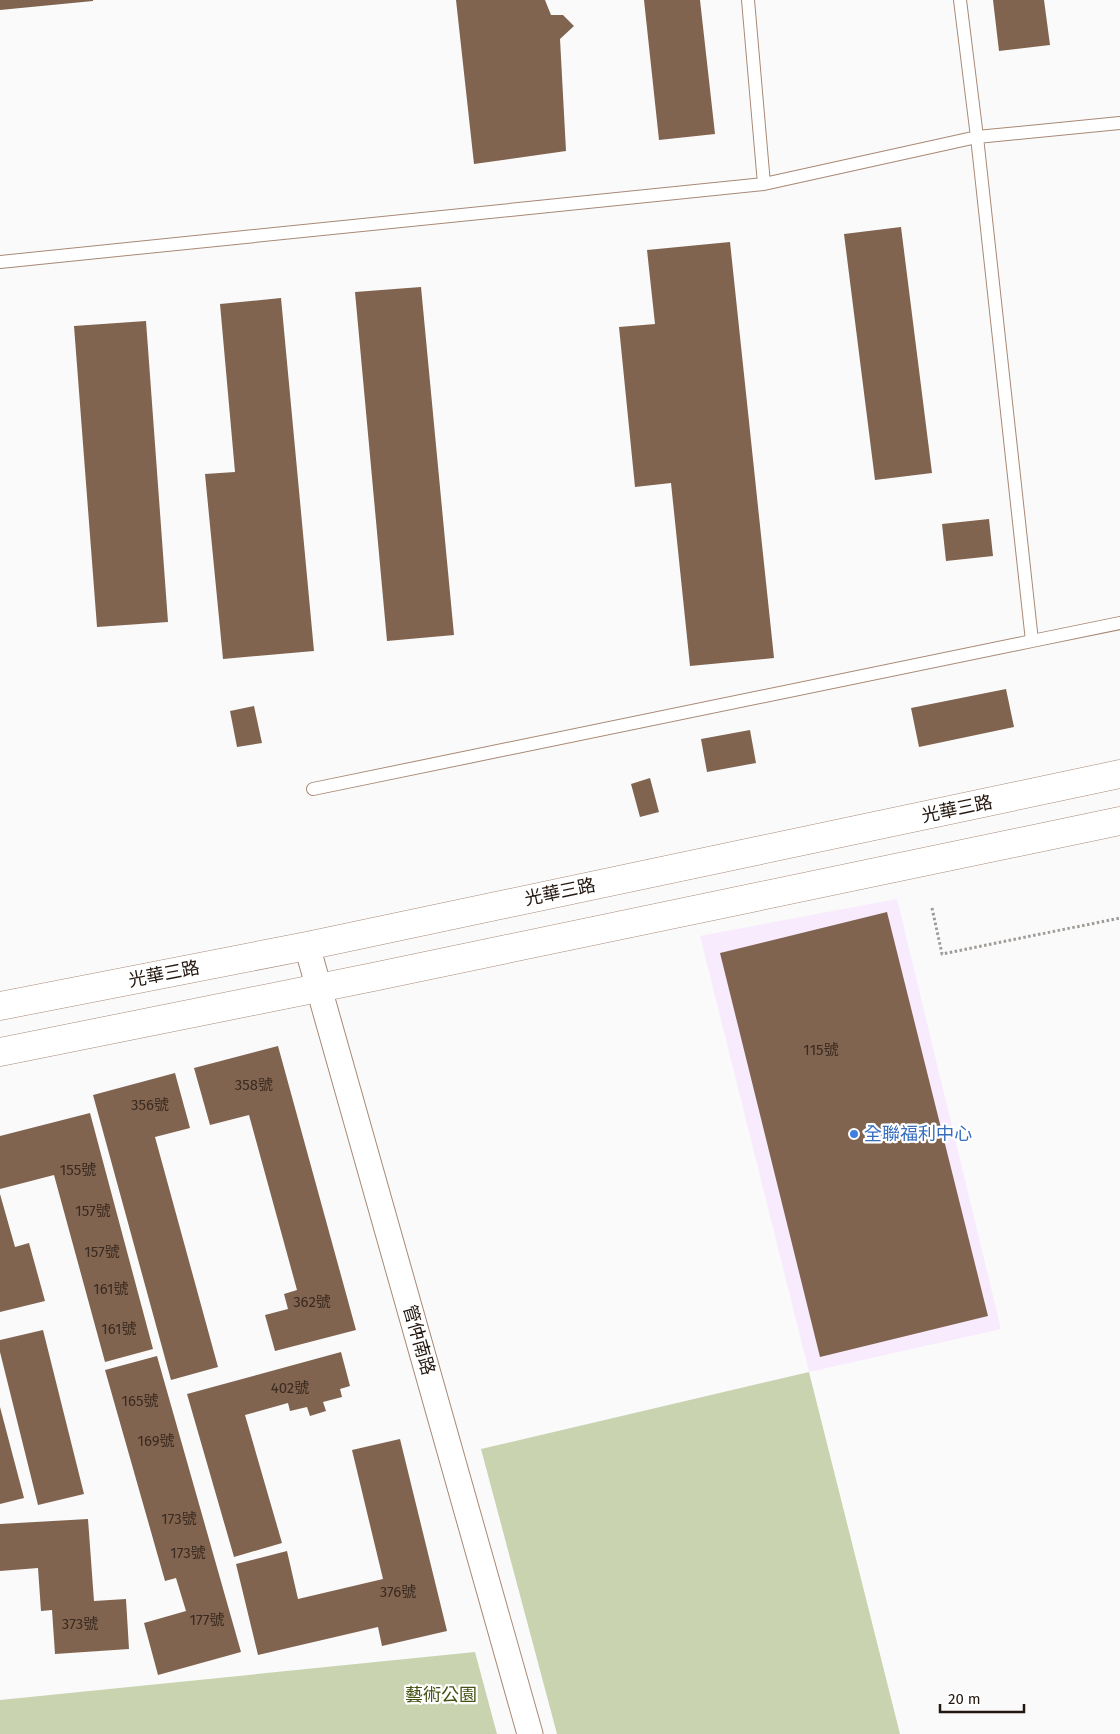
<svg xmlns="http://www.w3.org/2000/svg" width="1120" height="1734" font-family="'Fira Sans','Noto Sans TC',sans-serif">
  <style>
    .commercial { fill: #f8ebfe }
    .green { fill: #c9d3b0 }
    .building { fill: #806450 }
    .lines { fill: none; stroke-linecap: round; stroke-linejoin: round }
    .lane-casing { stroke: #a88975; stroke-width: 14 }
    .street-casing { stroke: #a88975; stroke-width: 27 }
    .secondary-casing { stroke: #a88975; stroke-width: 29 }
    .path { stroke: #a09b97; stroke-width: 3; stroke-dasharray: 2.5 2.5; stroke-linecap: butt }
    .lane { stroke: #fff; stroke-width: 12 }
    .street { stroke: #fff; stroke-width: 25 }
    .secondary { stroke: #fff; stroke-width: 28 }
    .shop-dot { fill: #3f7fe0; stroke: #fff; stroke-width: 2 }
    .labels { text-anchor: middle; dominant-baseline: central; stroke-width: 4.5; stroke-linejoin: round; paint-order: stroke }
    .number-label { font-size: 15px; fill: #3a2a1f }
    .street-label { font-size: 18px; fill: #23170f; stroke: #fff }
    .shop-label { font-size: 18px; fill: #366cbe; stroke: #fff; text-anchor: start }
    .park-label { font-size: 18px; fill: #455211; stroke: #fff }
  </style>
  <rect width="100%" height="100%" fill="#fafafa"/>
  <path class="commercial" d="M897,899L1001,1329L809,1372L700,936Z"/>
  <path class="green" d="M809,1372L900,1734H557L481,1449Z
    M475,1652L497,1734H0V1700Z"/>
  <path class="building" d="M0,0H93V1L0,10Z
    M456,0H545L551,15H563L574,26L560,39L566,151L474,164Z
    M644,0H700L715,134L659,140Z
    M993,0H1044L1050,45L999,51Z
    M901,227L932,473L875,480L844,234Z
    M730,242L774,658L690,666L671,483L635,487L619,327L655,324L647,250Z
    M421,287L454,635L387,641L355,292Z
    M281,298L314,651L223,659L205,474L235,472L220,304Z
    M146,321L168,622L97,627L74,326Z
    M989,519L993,556L946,561L942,524Z
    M1006,689L1014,727L919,747L911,708Z
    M254,706L262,743L237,747L230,711Z
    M750,730L756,763L707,772L701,739Z
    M650,778L659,812L640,817L631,784Z
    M887,912L988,1316L820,1357L720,953Z
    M278,1046L356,1330L275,1351L265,1315L288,1309L284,1294L297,1290L249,1115L210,1125L194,1068Z
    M175,1073L190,1128L155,1137L218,1367L171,1380L93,1095Z
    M90,1113L153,1349L105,1362L54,1175L0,1189V1136Z
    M0,1194L15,1247L29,1243L45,1301L0,1312Z
    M43,1330L84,1494L38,1505L0,1352V1340Z
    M341,1352L350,1386L340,1389L342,1397L323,1402L326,1411L310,1416L307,1407L290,1411L288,1403L245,1415L282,1543L234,1557L187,1394Z
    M157,1356L241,1652L158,1675L144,1623L186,1611L176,1578L165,1581L105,1370Z
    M0,1407L24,1498L0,1504Z
    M400,1439L447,1631L382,1646L378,1627L258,1655L236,1564L287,1551L298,1599L383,1579L352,1450Z
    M88,1519L94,1601L126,1599L129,1649L55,1654L52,1610L41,1611L38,1568L0,1571V1524Z"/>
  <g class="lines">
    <defs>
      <path id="lane" d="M748,0L764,184
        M960,0L977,137L1032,641L1120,623
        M0,262L764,184L977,137L1120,123
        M313,789L1032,641"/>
      <path id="street" d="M307,946L530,1734"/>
      <path id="secondary" d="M0,1006L307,946L1120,774
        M0,1052L373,977L1120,821"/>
    </defs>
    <use href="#lane" class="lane-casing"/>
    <use href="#street" class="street-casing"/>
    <use href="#secondary" class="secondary-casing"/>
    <path class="path" d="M932,908L942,954L1120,918"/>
    <use href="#lane" class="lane"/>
    <use href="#street" class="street"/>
    <use href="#secondary" class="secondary"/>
  </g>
  <circle class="shop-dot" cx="854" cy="1134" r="5"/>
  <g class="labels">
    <g class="number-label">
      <text x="821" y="1050">115號</text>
      <text x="254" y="1085">358號</text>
      <text x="150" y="1105">356號</text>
      <text x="78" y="1170">155號</text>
      <text x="93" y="1211">157號</text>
      <text x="102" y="1252">157號</text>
      <text x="111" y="1289">161號</text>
      <text x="312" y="1302">362號</text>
      <text x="119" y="1329">161號</text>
      <text x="290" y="1388">402號</text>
      <text x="140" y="1401">165號</text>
      <text x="156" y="1441">169號</text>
      <text x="179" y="1519">173號</text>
      <text x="188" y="1553">173號</text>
      <text x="398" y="1592">376號</text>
      <text x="207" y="1620">177號</text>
      <text x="80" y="1624">373號</text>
    </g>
    <g class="street-label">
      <text transform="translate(957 809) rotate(-12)">光華三路</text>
      <text transform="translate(560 892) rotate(-12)">光華三路</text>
      <text transform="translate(164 974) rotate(-11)">光華三路</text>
      <text transform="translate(419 1340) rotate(74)">管仲南路</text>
    </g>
    <g class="shop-label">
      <text x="864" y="1134">全聯福利中心</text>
    </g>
    <g class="park-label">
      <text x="441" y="1695">藝術公園</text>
    </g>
  </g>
  <path d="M940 1704v8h84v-8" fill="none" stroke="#23170f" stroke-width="2.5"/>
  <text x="948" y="1704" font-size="15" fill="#23170f" stroke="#ffffff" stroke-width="4" paint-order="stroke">20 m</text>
</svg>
